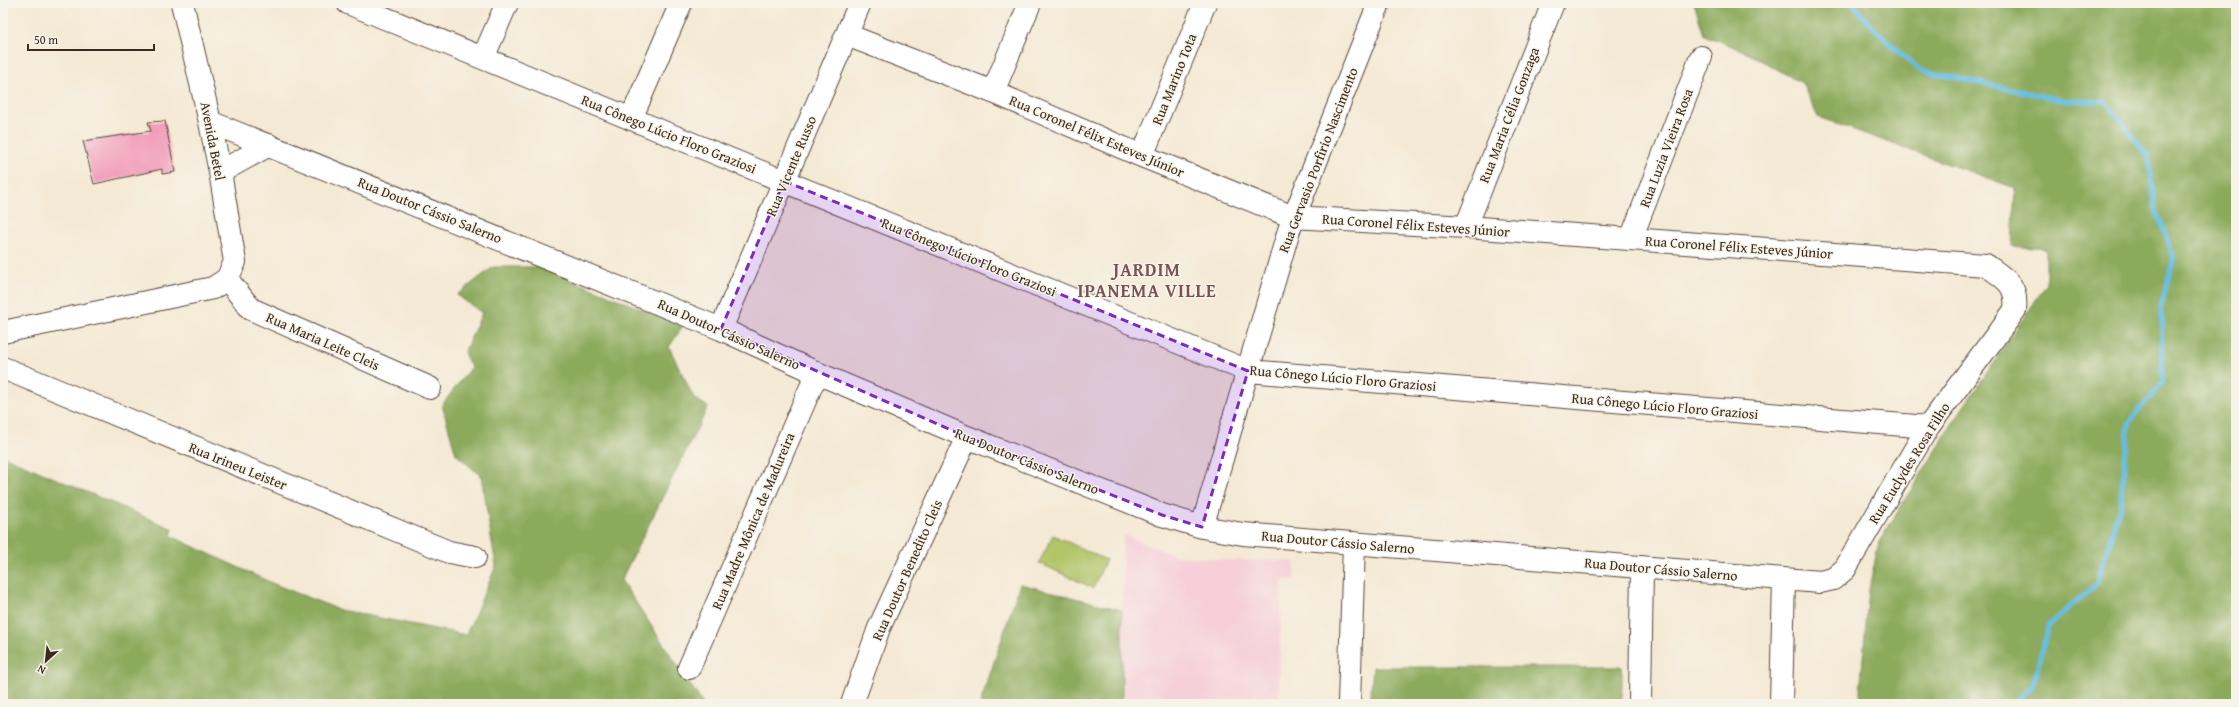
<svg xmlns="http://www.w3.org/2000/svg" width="2239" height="707" font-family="'Gentium Book Plus',serif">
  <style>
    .built { fill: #f6cfd9 }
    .green { fill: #b1c467; stroke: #767742 }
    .forest { fill: #8caa5c; stroke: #646a3d }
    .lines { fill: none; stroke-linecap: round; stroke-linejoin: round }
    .stream { stroke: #66bee3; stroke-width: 5 }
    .building { fill: #f29ebb }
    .minor-casing { stroke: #574739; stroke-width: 24 }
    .minor { stroke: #fff; stroke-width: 22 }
    .marked { fill: #7b2cbf; fill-opacity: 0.2; stroke: #7b2cbf; stroke-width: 3; stroke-dasharray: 8 5; stroke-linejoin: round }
    .labels { text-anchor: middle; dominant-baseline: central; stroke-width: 3; stroke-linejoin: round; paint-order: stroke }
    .street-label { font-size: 14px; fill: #3b2a1e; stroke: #f7f3e8 }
    .district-label { font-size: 18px; font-weight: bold; letter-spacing: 1px; fill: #7b5355; stroke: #f7f3e8 }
  </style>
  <rect width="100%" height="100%" fill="#f7f3e8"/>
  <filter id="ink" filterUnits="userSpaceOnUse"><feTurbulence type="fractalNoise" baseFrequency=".025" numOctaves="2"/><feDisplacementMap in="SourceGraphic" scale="8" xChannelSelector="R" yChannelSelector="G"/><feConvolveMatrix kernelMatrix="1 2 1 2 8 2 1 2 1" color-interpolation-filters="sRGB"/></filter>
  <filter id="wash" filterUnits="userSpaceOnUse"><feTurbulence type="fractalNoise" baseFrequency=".012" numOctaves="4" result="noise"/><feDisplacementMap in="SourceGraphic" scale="16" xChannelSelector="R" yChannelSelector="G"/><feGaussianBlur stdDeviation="0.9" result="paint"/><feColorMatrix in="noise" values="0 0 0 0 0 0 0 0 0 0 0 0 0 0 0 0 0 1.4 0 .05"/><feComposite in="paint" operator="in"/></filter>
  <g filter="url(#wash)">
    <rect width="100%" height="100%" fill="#f4e9d4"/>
    <path class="built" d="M1123,535L1176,556L1227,560L1294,561L1295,579L1282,580L1278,704H1122Z"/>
    <path class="green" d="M1053,535L1106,560L1093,588L1039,563Z"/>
    <path class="forest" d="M1694,3H2236V704H1859L1869,589L1879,542L1954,421L2046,285V249L2012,246L2015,188L1818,117L1802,83L1744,51L1704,35Z
      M493,267H540L683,326L669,347L694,398L708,407L621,580L703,704H3V456L173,529L171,536L274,584L340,610L466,635L496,566L481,476L456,454L442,405L471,367L464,353L482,313L457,295Z
      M1020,584L1122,610V704H980Z
      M1373,667H1622V704H1370Z"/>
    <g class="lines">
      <path class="stream" d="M1853,3L1870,25L1919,70L2061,100L2106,102L2148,156L2156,210L2174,257L2161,307L2163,382L2129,423L2120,506L2097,583L2048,626L2033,685L2011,704"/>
    </g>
    <g id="blocks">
      <path class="building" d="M165,121L175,172L162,174V169L94,184L83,141L151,131L148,122Z"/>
    </g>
  </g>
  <g filter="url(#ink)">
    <use href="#blocks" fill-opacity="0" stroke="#574739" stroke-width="1"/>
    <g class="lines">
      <defs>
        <path id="minor" d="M182,3L210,122L220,172L235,262L227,279
          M348,3L1248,371L1928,427
          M483,58L507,3
          M993,92L1030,3
          M631,119L681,3
          M210,122L721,329L817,373L967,437L1162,515L1202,527L1243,534L1820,582L1833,579L1845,569L1928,427L2015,310C2018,284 2005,279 1986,265L1466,227L1293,217L1142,156L993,92L847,35
          M1142,156L1205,3
          M220,172L269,145
          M1466,227L1553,3
          M1631,239L1701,57
          M227,279L251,309L430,388
          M721,329L860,3
          M3,332L213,288L227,279
          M3,368L449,552L475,557
          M1202,527L1289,230L1379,3
          M689,668L817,373
          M852,704L879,628L967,437
          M1349,704L1354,543
          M1640,704L1642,567
          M1781,704L1784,579"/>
      </defs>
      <use href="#minor" class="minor-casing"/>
      <use href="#minor" class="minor"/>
    </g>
  </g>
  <path class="marked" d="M784,181L1248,371L1202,527L1162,515L967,437L721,329Z"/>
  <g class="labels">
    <g class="street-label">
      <text transform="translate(1174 79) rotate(-68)">Rua Marino Tota</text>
      <text transform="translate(1509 115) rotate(-69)">Rua Maria Célia Gonzaga</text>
      <text transform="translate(669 134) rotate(22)">Rua Cônego Lúcio Floro Graziosi</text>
      <text transform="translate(1097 136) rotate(23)">Rua Coronel Félix Esteves Júnior</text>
      <text transform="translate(213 141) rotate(79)">Avenida Betel</text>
      <text transform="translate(1666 148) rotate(-69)">Rua Luzia Vieira Rosa</text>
      <text transform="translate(1318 160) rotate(-69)">Rua Gervasio Porfirio Nascimento</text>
      <text transform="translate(791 166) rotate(-67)">Rua Vicente Russo</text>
      <text transform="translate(430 210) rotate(22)">Rua Doutor Cássio Salerno</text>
      <text transform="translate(1416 225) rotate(4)">Rua Coronel Félix Esteves Júnior</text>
      <text transform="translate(1739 247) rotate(4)">Rua Coronel Félix Esteves Júnior</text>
      <text transform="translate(969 257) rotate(22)">Rua Cônego Lúcio Floro Graziosi</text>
      <text transform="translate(729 334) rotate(24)">Rua Doutor Cássio Salerno</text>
      <text transform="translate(323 341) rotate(24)">Rua Maria Leite Cleis</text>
      <text transform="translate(1343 378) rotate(5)">Rua Cônego Lúcio Floro Graziosi</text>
      <text transform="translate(1665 406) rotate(5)">Rua Cônego Lúcio Floro Graziosi</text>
      <text transform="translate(1027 461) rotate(22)">Rua Doutor Cássio Salerno</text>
      <text transform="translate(1909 463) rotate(-58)">Rua Euclydes Rosa Filho</text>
      <text transform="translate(238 466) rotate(22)">Rua Irineu Leister</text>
      <text transform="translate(753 521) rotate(-67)">Rua Madre Mônica de Madureira</text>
      <text transform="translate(1338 542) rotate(5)">Rua Doutor Cássio Salerno</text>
      <text transform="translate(1661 569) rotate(5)">Rua Doutor Cássio Salerno</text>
      <text transform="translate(907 570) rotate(-66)">Rua Doutor Benedito Cleis</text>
    </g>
    <g class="district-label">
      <text x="1147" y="269">JARDIM<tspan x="1147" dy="21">IPANEMA VILLE</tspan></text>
    </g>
  </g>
  <rect width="2239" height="707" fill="none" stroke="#f7f3e8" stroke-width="16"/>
  <g transform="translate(46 661) rotate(207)" stroke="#f7f3e8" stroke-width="3" paint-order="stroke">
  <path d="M0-3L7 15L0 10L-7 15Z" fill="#3b2a1e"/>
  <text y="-6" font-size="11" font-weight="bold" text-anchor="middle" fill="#3b2a1e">N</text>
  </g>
  <path d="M28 44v6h126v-6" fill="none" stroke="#3b2a1e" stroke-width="2"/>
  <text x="34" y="44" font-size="12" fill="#3b2a1e" stroke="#f7f3e8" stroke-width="3" paint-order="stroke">50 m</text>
</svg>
